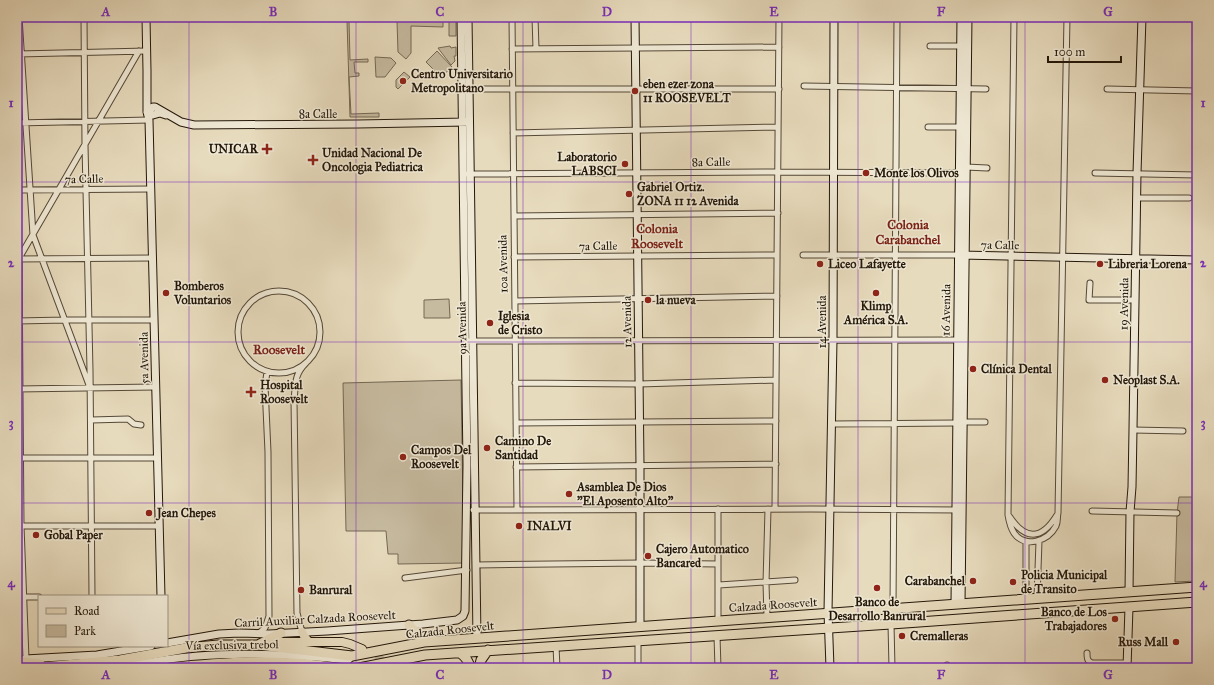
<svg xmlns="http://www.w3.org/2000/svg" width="1214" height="685" font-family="'IM FELL Great Primer',serif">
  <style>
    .green { fill: #c6ba9f; stroke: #746854 }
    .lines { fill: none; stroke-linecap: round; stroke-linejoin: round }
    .primary-tunnel { stroke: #c0b499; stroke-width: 8; stroke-dasharray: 8 4; stroke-linecap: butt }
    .street-casing { stroke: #544837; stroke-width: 7 }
    .secondary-casing { stroke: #23170a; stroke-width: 9 }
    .primary-casing { stroke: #23170a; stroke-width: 10 }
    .highway-casing { stroke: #23170a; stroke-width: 11 }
    .street { stroke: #efe8d4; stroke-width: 5 }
    .secondary { stroke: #efe8d4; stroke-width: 7 }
    .primary { stroke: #e7dbbd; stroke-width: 8 }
    .highway { stroke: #e7dbbd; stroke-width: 9 }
    .grid { fill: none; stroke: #7b2cbf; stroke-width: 1; stroke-opacity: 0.55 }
    .poi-dot { fill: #8f2418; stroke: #efe8d4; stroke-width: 1.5 }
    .labels { text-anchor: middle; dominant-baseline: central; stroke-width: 3; stroke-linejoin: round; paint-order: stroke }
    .poi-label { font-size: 12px; font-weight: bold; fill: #23170a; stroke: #efe8d4; text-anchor: start }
    .street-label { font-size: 12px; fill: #23170a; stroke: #efe8d4 }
    .neighbourhood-label { font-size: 13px; font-weight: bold; fill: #7a1f14; stroke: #efe8d4 }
    .neatline { fill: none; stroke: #7b2cbf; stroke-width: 1.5 }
    .grid-label { font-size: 13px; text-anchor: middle; font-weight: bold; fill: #7b2cbf }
  </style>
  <rect width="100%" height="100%" fill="#e7dbbd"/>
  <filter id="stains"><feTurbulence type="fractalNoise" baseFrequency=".005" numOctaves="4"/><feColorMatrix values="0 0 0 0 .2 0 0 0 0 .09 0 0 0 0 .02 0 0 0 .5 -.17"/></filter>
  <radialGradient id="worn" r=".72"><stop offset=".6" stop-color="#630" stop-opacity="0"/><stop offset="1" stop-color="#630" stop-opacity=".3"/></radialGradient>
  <path class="green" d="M347,21H349L350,60L368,59V62H354L355,73H359V76L349,77L351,114L379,113V117H350Z
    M397,21H443V27L411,26V53L406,59L398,52Z
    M449,21H456V36H449Z
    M450,46L451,48L456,47V56H454L455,61L451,65L438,48Z
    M437,51L452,67L441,77L426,62Z
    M375,57L391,58L396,63L385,77H376Z
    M404,72L410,77L398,89L396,87V80Z
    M449,299L450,318H424V300Z
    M461,380L464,563L398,564V554H388L386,531H346L343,383Z
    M1179,497H1197V581L1175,582L1177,513Z"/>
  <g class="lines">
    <path class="primary-tunnel" d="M365,651L396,668"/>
    <defs>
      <path id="street" d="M19,17L33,235L89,385
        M84,17L85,145L90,370L92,596
        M512,17L517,510
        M535,17L536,49
        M1014,17L1008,515C1009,521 1010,527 1014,533C1025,549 1048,541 1056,526C1058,522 1057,517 1058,513L1067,17
        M930,46H960
        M512,49L779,47
        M18,54L147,51
        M804,86L986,89
        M466,89H779
        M1107,89L1197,91
        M17,123L149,120
        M928,127H959
        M513,133L778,127
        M966,167L987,168
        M1095,173L1197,175
        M467,174L778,172L958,173
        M17,190L151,189
        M1137,198H1189
        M514,216L778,213
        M803,255H958
        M514,257L777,255
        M17,259L152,258
        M19,259L21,526L26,659
        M18,260L139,51
        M1090,283L1089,300H1135
        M238 332a41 41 0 1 1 82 0a41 41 0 1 1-82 0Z
        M515,301L777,296
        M17,321L65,320H154
        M465,341L957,340
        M515,383L639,384L776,380
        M17,389L155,387
        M91,420L128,419L134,424L141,425
        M963,422H985
        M516,423L776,421
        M832,424L956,423
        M1133,430L1183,431
        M18,458H157
        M516,467L776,464
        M718,509V621
        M775,509L779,17
        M473,510L811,509L959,510
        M1092,511L1177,513
        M1009,516C1025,540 1041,541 1057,515
        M17,526H159
        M476,565L641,563L718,564
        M405,578L467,570
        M719,585L795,580
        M17,597H39
        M1037,598L1039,541
        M1026,599V541
        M893,608L897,17
        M767,617L766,583L768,509
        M891,624L892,668
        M302,632L297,613L294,400C296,383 294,375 306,363
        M259,633L265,628L269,616L268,452L265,386L267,372
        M717,636L718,668
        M638,641V668
        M556,646L557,668
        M1087,653C1087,658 1087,661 1092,663H1127
        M947,668V665"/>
      <path id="secondary" d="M146,17L147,71V112L149,120L161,596
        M468,17L477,638
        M635,17L640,465V626
        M147,112L153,107H155L181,122L194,125L358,124L466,122
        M153,115L160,113L166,115
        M961,255L1197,260
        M1129,592L1130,512L1132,487L1133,430L1137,173L1142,17
        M955,604L961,17
        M961,604L968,17
        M167,643L219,634L239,633L269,634L327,631L423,624L457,620L463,616L465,611L467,465L461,17
        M25,659L97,655L151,646
        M285,665L297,668
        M116,668C143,663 170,658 198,656C248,652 298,655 348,660L352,656
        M830,668L828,612L833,340L834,17
        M1127,668L1129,607"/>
      <path id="primary" d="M302,632L304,636L309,642
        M264,644L279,642H342L350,644L362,649"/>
      <path id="highway" d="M409,625L424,642
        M258,645L281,633
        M460,653C466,657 469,661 470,668
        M17,661L40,664
        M32,668L120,660L186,648L218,645H258L352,656L424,642L1197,587
        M166,668C223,662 281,658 338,668
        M359,668L425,655L891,624L1197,602
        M479,668L481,660L488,650"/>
    </defs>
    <use href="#street" class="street-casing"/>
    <use href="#secondary" class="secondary-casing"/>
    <use href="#primary" class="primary-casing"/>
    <use href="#highway" class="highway-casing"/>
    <use href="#street" class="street"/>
    <use href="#secondary" class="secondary"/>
    <use href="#primary" class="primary"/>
    <use href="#highway" class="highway"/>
  </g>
  <path class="grid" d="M189,17V668M356,17V668M523,17V668M691,17V668M858,17V668M1025,17V668M17,182H1197M17,342H1197M17,503H1197"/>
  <g class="poi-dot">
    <circle cx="403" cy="81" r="4"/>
    <circle cx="635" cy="91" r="4"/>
    <path d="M265 143h4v4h4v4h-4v4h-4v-4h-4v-4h4z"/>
    <path d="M311 154h4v4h4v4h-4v4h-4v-4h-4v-4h4z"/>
    <circle cx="625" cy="164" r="4"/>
    <circle cx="866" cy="173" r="4"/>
    <circle cx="629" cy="194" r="4"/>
    <circle cx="820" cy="264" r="4"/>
    <circle cx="1100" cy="264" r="4"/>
    <circle cx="166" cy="293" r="4"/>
    <circle cx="876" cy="293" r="4"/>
    <circle cx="648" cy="300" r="4"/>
    <circle cx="490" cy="323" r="4"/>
    <circle cx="973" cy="369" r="4"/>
    <circle cx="1105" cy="380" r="4"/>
    <path d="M249 386h4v4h4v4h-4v4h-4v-4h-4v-4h4z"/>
    <circle cx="487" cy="448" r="4"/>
    <circle cx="403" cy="457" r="4"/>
    <circle cx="569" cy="494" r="4"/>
    <circle cx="149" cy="513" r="4"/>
    <circle cx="519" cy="526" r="4"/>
    <circle cx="36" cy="535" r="4"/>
    <circle cx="648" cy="556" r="4"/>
    <circle cx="973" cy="581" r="4"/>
    <circle cx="1013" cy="582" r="4"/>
    <circle cx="877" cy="588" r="4"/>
    <circle cx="301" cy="590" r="4"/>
    <circle cx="1115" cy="619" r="4"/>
    <circle cx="902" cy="636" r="4"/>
    <circle cx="1176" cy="642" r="4"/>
  </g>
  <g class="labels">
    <g class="poi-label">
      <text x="411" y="74">Centro Universitario<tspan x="411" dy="14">Metropolitano</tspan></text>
      <text x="643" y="84">eben ezer zona<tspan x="643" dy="14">11 ROOSEVELT</tspan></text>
      <text x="258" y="149" text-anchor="end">UNICAR</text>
      <text x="322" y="153">Unidad Nacional De<tspan x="322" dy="14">Oncologia Pediatrica</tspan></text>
      <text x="617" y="157" text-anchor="end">Laboratorio<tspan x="617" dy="14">LABSCI</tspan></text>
      <text x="874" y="173">Monte los Olivos</text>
      <text x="637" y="187">Gabriel Ortiz.<tspan x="637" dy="14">ZONA 11 12 Avenida</tspan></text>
      <text x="828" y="264">Liceo Lafayette</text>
      <text x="1108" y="264">Libreria Lorena</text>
      <text x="174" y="286">Bomberos<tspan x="174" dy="14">Voluntarios</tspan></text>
      <text x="656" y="300">la nueva</text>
      <text x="876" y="306" text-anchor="middle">Klimp<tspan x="876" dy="14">América S.A.</tspan></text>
      <text x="498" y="316">Iglesia<tspan x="498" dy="14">de Cristo</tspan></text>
      <text x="981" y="369">Clínica Dental</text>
      <text x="1113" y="380">Neoplast S.A.</text>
      <text x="260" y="385">Hospital<tspan x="260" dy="14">Roosevelt</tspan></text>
      <text x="495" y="441">Camino De<tspan x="495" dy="14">Santidad</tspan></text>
      <text x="411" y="450">Campos Del<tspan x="411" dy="14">Roosevelt</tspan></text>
      <text x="577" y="487">Asamblea De Dios<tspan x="577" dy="14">"El Aposento Alto"</tspan></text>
      <text x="157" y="513">Jean Chepes</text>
      <text x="527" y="526">INALVI</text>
      <text x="44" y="535">Gobal Paper</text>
      <text x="656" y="549">Cajero Automatico<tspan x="656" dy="14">Bancared</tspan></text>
      <text x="1021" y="575">Policia Municipal<tspan x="1021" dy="14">de Transito</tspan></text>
      <text x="965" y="581" text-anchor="end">Carabanchel</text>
      <text x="309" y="590">Banrural</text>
      <text x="877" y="602" text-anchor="middle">Banco de<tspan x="877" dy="14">Desarrollo Banrural</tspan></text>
      <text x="1107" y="612" text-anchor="end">Banco de Los<tspan x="1107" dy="14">Trabajadores</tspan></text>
      <text x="910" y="636">Cremalleras</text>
      <text x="1168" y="642" text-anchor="end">Russ Mall</text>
    </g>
    <g class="street-label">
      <text x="318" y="114">8a Calle</text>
      <text transform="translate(711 162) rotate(-1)">8a Calle</text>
      <text transform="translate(84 179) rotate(-1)">7a Calle</text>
      <text transform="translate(1000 245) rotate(1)">7a Calle</text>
      <text transform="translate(598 246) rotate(-1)">7a Calle</text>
      <text transform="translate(503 264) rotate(-91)">10a Avenida</text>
      <text transform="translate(1124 304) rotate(-89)">19 Avenida</text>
      <text transform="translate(946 310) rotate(-89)">16 Avenida</text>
      <text transform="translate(627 322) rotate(-91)">12 Avenida</text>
      <text transform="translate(822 322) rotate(-90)">14 Avenida</text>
      <text transform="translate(462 328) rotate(-91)">9a Avenida</text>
      <text transform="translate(144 358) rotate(-91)">5a Avenida</text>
      <text transform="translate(773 605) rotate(-4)">Calzada Roosevelt</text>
      <text transform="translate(315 619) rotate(-3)">Carril Auxiliar Calzada Roosevelt</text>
      <text transform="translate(450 630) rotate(-6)">Calzada Roosevelt</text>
      <text transform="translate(232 645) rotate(-1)">Vía exclusiva trebol</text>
    </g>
    <g class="neighbourhood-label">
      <text x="908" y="225">Colonia<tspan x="908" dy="15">Carabanchel</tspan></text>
      <text x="657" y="229">Colonia<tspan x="657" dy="15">Roosevelt</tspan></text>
      <text x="279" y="350">Roosevelt</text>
    </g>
  </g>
  <rect width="1214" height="685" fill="none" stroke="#e7dbbd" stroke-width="44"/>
  <rect x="38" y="595" width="130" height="52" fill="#efe8d4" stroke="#9d9483"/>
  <rect x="46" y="608" width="20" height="6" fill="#e7dbbd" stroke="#9d9483"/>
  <text x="74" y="615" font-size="12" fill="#23170a">Road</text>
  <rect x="46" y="625" width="20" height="12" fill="#c6ba9f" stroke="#9d9483"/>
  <text x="74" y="635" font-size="12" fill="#23170a">Park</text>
  <path d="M1048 56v6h73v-6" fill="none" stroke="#23170a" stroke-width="2"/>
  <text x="1054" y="56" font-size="12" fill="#23170a" stroke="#efe8d4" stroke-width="3" paint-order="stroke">100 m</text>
  <rect x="22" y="22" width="1170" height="641" class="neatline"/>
  <g class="grid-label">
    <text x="106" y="16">A</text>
    <text x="273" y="16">B</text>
    <text x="440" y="16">C</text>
    <text x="607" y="16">D</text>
    <text x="774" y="16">E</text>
    <text x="941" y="16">F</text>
    <text x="1108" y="16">G</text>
    <text x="11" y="107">1</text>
    <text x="1203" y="107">1</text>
    <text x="11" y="267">2</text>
    <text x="1203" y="267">2</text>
    <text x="11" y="427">3</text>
    <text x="1203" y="427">3</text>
    <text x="11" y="587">4</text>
    <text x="1203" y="587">4</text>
    <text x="106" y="679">A</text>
    <text x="273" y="679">B</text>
    <text x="440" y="679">C</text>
    <text x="607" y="679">D</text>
    <text x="774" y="679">E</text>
    <text x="941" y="679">F</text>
    <text x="1108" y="679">G</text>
  </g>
  <rect width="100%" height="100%" filter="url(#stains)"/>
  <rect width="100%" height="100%" fill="url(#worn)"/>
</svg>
